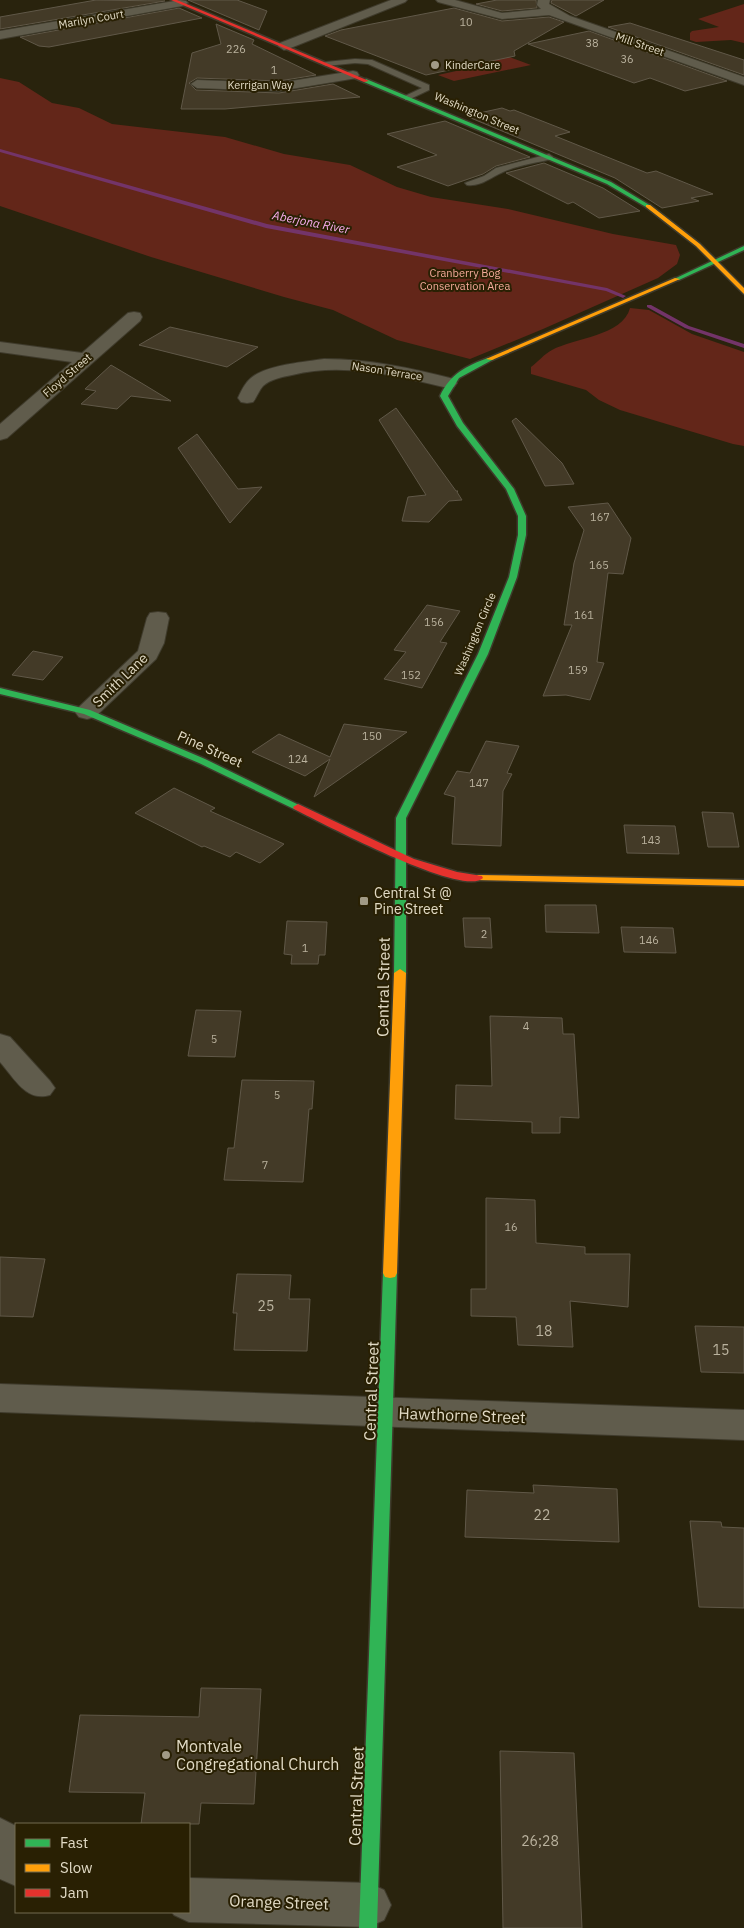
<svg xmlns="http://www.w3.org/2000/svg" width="744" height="1928" font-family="'IBM Plex Sans',sans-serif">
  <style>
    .green { fill: #632619 }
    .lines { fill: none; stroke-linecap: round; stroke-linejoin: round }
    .stream { fill: #733469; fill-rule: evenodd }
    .building { fill: #433a27; stroke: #605848 }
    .lane-casing { stroke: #3f3b2c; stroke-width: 2 }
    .street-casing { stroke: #3f3b2c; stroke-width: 2 }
    .fast-casing { stroke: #3f3b2c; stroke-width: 3 }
    .slow-casing { stroke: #3f3b2c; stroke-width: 3 }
    .jam-casing { stroke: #3f3b2c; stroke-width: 3 }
    .lane { fill: #605c4c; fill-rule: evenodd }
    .street { fill: #605c4c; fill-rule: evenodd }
    .fast { fill: #30b455; fill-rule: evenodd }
    .slow { fill: #ff9f0a; fill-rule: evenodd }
    .jam { fill: #e5322d; fill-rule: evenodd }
    .poi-dot { fill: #a19a85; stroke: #292003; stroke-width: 2 }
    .labels { text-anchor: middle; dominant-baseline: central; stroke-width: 4; stroke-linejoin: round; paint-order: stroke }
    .far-street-label { font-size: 11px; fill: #e1dac5; stroke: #292003 }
    .number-label { font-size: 11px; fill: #bab29e }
    .far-poi-label { font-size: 11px; fill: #e1dac5; stroke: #292003; text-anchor: start }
    .far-park-label { font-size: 11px; fill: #f5aa9a; stroke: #292003 }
    .far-water-label { font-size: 12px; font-style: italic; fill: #faadee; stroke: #292003 }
    .street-label { font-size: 14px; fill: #e1dac5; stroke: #292003 }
    .poi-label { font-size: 14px; fill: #e1dac5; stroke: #292003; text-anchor: start }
    .near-number-label { font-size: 14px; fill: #bab29e }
    .near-street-label { font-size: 16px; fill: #e1dac5; stroke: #292003 }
    .near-poi-label { font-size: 16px; fill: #e1dac5; stroke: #292003; text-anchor: start }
  </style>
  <rect width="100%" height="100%" fill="#29230d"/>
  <path class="green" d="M744,4V43L731,40L696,42L690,40V33L692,31L719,27L698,19Z
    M480,46L531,65L454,81L438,75L479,66L446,53Z
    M0,78L19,82L52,103L79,108L112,124L225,137L284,154L350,165L397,187L431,197L508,209L613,234L676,245L680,255L677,264L658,278L543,329L470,359L397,340L333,310L284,297L151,257L0,206Z
    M630,308L649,310L692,334L744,352V446L733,444L620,410L599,400L586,390L531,374V367C538,362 544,354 552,350C574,338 623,336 630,308Z"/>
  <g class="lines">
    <path class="stream" d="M0,149L267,224L607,288L626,296L623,298L606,291L266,228L0,152Z
      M647,305H651L689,326L744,344V348L685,328L647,307Z"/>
  </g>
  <path class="building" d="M96,0L165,1L0,29V17Z
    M188,0H237L267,11L259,30Z
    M497,0H536L537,8L502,11L476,4Z
    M552,0H604L576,16L551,3Z
    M179,8L202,18L49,47L39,46L20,37Z
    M454,8L502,21L549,17L564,22L514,51L515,56L426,75L325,36L341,30Z
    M630,23L744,60V75L608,27Z
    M216,24L254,40L252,44L316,75L279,81L197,78L189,83L196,90L279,93L333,84L360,97L225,109H181L192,53L221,44Z
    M589,31L727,81L685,91L650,78L634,83L528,44Z
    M502,108L510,111L514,110L570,132L555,136L647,173L656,171L713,194L691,198L699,201L662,208L615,178L466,116Z
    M445,121L530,157L496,166L483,174L448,186L397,167L437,155L387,134Z
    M544,163L603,188L640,211L599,218L573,202L568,204L506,173Z
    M170,327L258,347L227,367L139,345Z
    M111,365L143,384L171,401L131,396L117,409L81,404L96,391L85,389Z
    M396,408L456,491H458L457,492L462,500L449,501L429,522L402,521L408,497L426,495L379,420Z
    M516,418L562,463L574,484L545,486L512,421Z
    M197,434L238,489L262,487L230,523L178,448Z
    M608,503L631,538L623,574L608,573L597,662L604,663L590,700L566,695L543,696L572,625H564L574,563L584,530L568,507Z
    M427,605L460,611L440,642L447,643L422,688L384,679L406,652L394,650Z
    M33,651L63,657L43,680L12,675Z
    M344,724L407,732L314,797L330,759L305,776L252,752L279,734L330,757Z
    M486,741L519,746L507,773L512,774L503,791L501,846L452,844L455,797L444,794L457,771L470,773Z
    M174,788L215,808L210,811L284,844L260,863L236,852L230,857L204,846L202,847L135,813Z
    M702,812L733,813L739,847H708Z
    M624,825L675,826L679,854L627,853Z
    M545,905H596L599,933L546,932Z
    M463,918H490L492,948L465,947Z
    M287,921L327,922L325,955H319L318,964H291L292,955L284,954Z
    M621,927L673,928L676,953L624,952Z
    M196,1010L241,1011L235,1057L188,1056Z
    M490,1016L562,1018L563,1034H574L579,1118L560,1117V1133H532V1122L455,1119L456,1085L492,1086Z
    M242,1080L314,1081L312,1109H309L303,1182L224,1180L228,1148H234Z
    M486,1198L535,1200L536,1243L585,1247V1254H630L628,1307L570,1301L573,1347L518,1345L516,1317L471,1316V1289H486Z
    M0,1257L45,1259L33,1317L0,1316Z
    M237,1274L291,1275L289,1299H310L307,1351L234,1350L237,1313H233Z
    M695,1326L744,1327V1373L701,1372Z
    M533,1485L617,1489L619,1542L465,1537L467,1490L534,1493Z
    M690,1521L721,1522L722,1527L744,1528V1608L699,1607Z
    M201,1688L261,1689L254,1804L201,1803L199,1824H141L145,1793L69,1792L80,1715L199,1717Z
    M500,1751L574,1753L582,1928H503Z"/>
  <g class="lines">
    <defs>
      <path id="lane" d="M355,59L372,60L429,85V90L408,100H405V96L422,88L368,64L355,63L326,66L322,64L326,62Z
        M549,154L553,157L552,159C536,163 518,165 503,172C491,177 481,187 467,185L465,183L484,176L496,168Z"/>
      <path id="street" d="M180,0L186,1L188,3L182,6L0,39V31Z
        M391,0H407L405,2L288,49L284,50L278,46L280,43Z
        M436,0H455L502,13L541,9L537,5L538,0H550L549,4L570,16L744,77V85L549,15L502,19L438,2Z
        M353,71L357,72L359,75L357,78L279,91L197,88L191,84L197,80L279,83Z
        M134,312L140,313L142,317L140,321L7,438L0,440V424L72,362L0,352V342L82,353L128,313Z
        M324,359C369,359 411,368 454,379L457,383L454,387L448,388C397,376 344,362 292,375C282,377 271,379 263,386C259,390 257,397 253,402L247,403L241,402L238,398C241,391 245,383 251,378C266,365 304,362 324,359Z
        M158,612L166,613L169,618L164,643L156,659L95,717L87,719L79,717L75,712L79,707L138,651L147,618L150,613Z
        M0,1034L10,1037L50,1081L55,1088L50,1095C26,1102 15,1079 0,1062Z
        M0,1384L744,1410V1440L0,1412Z
        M0,1818L16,1826V1886L0,1879Z
        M189,1878L369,1883L384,1890L391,1905L384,1920L369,1927L189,1922L174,1915L172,1912H189Z"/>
      <path id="fast" d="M366,79L611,182L651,206L646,207L607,184L364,82Z
        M744,246V250L679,280L674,279Z
        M488,358L494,359L459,378L448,396L463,423L514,489L526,516V535L517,577L488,654L406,818V973L400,977L394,973L396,818L478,654L509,577L518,535V516L506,489L457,426L440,396C450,374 466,366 488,358Z
        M0,688L90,710L205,759L303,807L298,810L294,809L199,763L84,714L0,694Z
        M390,1268L395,1269L397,1273L377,1928H359L383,1273L385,1269Z"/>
      <path id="slow" d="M646,205H650L700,244L744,288V294L696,246L646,207Z
        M675,278L680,279L492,360L486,359Z
        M478,875L744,880V886L474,880L473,878Z
        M400,969L406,973L397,1273L395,1277L390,1278L385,1277L383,1273L394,973Z"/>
      <path id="jam" d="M171,0H177L369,81L364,82Z
        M298,804L414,859L457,872L482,876L483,878C463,898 320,822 294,809L293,807Z"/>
    </defs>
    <use href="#lane" class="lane-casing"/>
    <use href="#street" class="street-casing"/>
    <use href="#fast" class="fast-casing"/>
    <use href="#slow" class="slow-casing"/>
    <use href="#jam" class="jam-casing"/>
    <use href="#lane" class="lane"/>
    <use href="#street" class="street"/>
    <use href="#fast" class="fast"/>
    <use href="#slow" class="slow"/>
    <use href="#jam" class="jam"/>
  </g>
  <g class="poi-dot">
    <circle cx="435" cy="65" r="5"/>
    <rect x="359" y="896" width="10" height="10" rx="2.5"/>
    <circle cx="166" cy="1755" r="5"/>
  </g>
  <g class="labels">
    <g class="far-street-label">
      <text transform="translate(91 19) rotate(-10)">Marilyn Court</text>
      <text transform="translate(640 44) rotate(19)">Mill Street</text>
      <text x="260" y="85">Kerrigan Way</text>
      <text transform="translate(477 113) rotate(23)">Washington Street</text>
      <text transform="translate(387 371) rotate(9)">Nason Terrace</text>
      <text transform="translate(67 375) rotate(-41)">Floyd Street</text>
      <text transform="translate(475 634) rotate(-67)">Washington Circle</text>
    </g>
    <g class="number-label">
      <text x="466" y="22">10</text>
      <text x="592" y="43">38</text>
      <text x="236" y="49">226</text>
      <text x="627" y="59">36</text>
      <text x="274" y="70">1</text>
      <text x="600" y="517">167</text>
      <text x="599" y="565">165</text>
      <text x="584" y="615">161</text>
      <text x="434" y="622">156</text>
      <text x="578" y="670">159</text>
      <text x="411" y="675">152</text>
      <text x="372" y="736">150</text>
      <text x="298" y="759">124</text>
      <text x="479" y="783">147</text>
      <text x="651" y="840">143</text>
      <text x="484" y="934">2</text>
      <text x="649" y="940">146</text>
      <text x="305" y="948">1</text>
      <text x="526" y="1026">4</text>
      <text x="214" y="1039">5</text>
      <text x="277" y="1095">5</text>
      <text x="265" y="1165">7</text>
      <text x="511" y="1227">16</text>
    </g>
    <g class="far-poi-label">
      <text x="445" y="65">KinderCare</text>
    </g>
    <g class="far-park-label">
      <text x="465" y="273">Cranberry Bog<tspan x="465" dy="13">Conservation Area</tspan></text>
    </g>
    <g class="far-water-label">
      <text transform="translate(311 222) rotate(11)">Aberjona River</text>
    </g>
    <g class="street-label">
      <text transform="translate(120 680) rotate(-44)">Smith Lane</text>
      <text transform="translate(210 749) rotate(24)">Pine Street</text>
    </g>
    <g class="poi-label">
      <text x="374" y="893">Central St @<tspan x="374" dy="16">Pine Street</tspan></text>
    </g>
    <g class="near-number-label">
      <text x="266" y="1306">25</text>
      <text x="544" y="1331">18</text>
      <text x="721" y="1350">15</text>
      <text x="542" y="1515">22</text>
      <text x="540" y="1841">26;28</text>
    </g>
    <g class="near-street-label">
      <text transform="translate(383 987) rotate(-89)">Central Street</text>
      <text transform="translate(371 1391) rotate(-88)">Central Street</text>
      <text transform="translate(462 1415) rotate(2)">Hawthorne Street</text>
      <text transform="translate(356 1796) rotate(-88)">Central Street</text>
      <text transform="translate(279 1902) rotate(2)">Orange Street</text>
    </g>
    <g class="near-poi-label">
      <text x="176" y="1746">Montvale<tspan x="176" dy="18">Congregational Church</tspan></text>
    </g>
  </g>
  <rect x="15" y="1823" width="175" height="90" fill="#292003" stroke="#736a51"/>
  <rect x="25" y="1839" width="25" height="8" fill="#30b455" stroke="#736a51"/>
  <text x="60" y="1848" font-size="15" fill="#e1dac5">Fast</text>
  <rect x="25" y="1864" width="25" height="8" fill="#ff9f0a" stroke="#736a51"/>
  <text x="60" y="1873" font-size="15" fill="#e1dac5">Slow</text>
  <rect x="25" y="1889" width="25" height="8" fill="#e5322d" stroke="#736a51"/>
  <text x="60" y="1898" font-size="15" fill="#e1dac5">Jam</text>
</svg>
